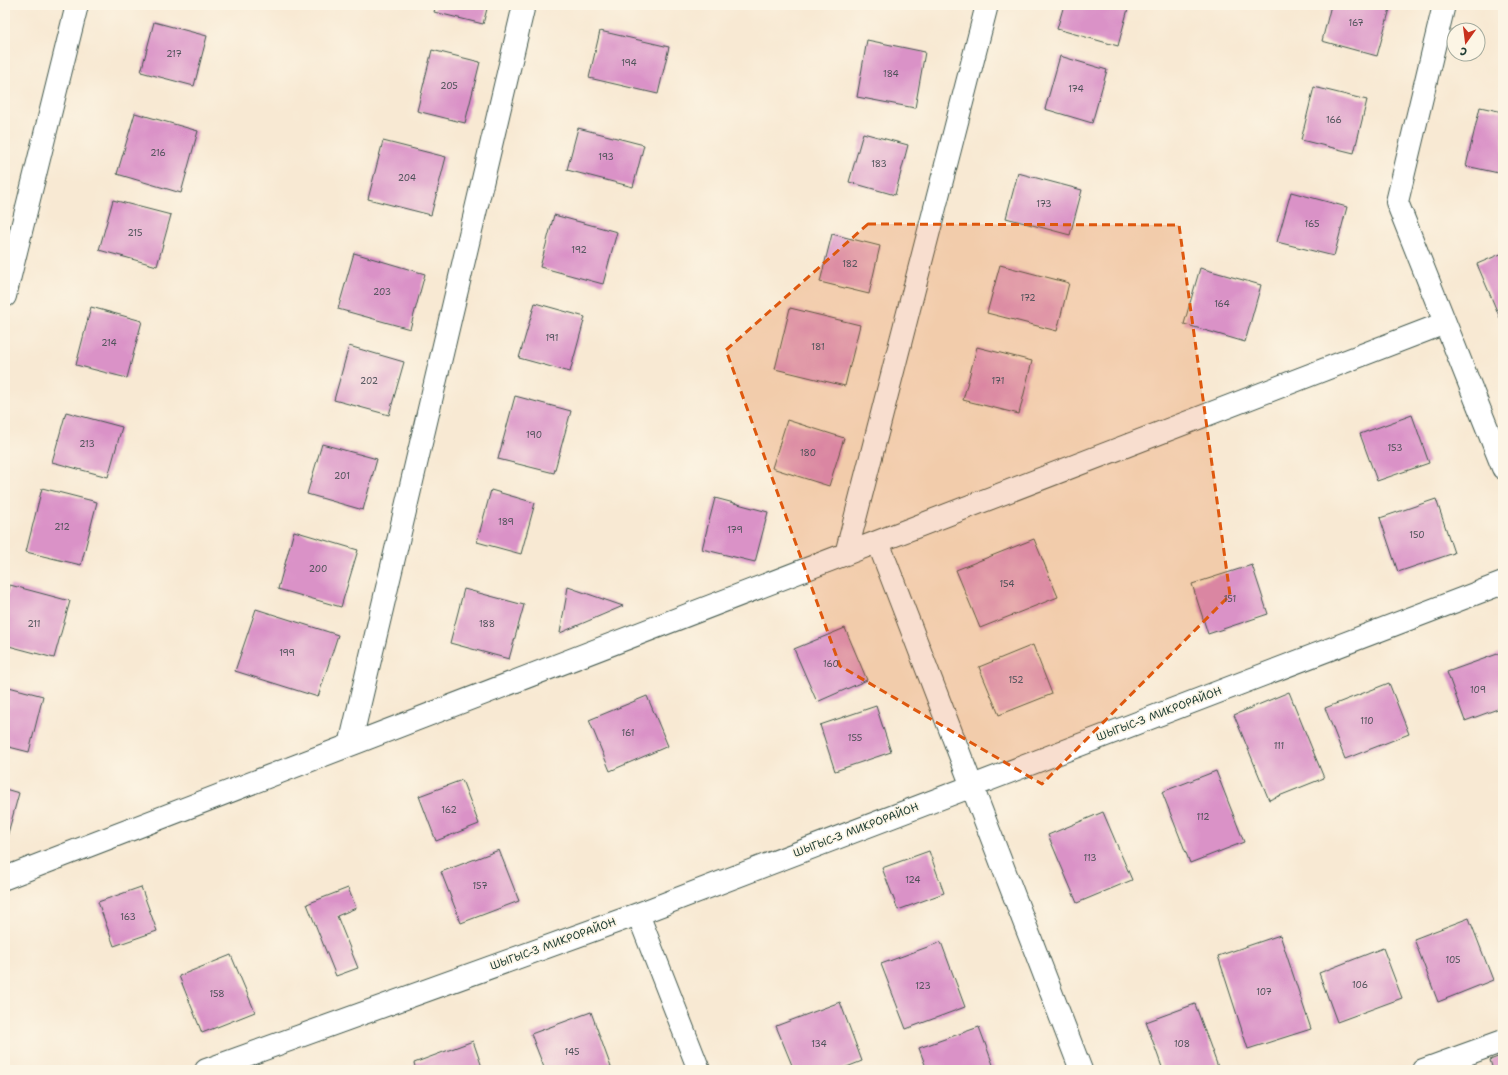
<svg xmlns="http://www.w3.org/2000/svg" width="1508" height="1075" font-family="'Shantell Sans',sans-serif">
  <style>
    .building { fill: #da92c7 }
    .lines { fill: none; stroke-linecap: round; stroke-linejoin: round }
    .street-casing { stroke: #40574c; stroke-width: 24 }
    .street { stroke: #fff; stroke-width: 22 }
    .marked { fill: #de580e; fill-opacity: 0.2; stroke: #de580e; stroke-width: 3; stroke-dasharray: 8 5; stroke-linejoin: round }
    .labels { text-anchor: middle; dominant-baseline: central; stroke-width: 3.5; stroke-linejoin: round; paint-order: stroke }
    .number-label { font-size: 9px; fill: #4e5259 }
    .street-label { font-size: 11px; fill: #1f3d34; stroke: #fcf5e5 }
  </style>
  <rect width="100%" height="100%" fill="#fcf5e5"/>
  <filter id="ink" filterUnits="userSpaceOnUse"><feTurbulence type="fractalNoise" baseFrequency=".025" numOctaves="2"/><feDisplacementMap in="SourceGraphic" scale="8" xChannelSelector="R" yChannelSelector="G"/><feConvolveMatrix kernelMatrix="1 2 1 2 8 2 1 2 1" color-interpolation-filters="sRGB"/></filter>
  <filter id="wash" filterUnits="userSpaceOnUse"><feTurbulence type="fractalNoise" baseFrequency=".012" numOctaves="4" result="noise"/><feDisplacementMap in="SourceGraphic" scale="16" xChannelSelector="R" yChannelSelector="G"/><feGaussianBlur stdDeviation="0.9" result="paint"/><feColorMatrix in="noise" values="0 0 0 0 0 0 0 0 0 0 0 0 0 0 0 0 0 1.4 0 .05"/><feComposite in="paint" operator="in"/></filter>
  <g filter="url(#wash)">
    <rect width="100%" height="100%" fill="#f8e9d3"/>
    <g id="blocks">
      <path class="building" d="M436,5H488L483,24L434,12Z
        M1064,5H1129L1118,46L1057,29Z
        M1331,5H1391L1377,56L1322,41Z
        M154,22L207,36L194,86L141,72Z
        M600,31L669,47L658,94L589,78Z
        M867,40L925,52L915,108L857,97Z
        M432,50L480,62L465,123L417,111Z
        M1060,56L1107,70L1092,123L1045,109Z
        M1314,87L1367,100L1354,153L1301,140Z
        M1480,107L1503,112V174L1466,166Z
        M135,113L198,131L181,193L117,174Z
        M578,128L644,145L633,187L567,170Z
        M863,133L908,145L895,195L849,182Z
        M383,141L446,157L431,215L368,199Z
        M1018,173L1082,190L1070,235L1006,218Z
        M1291,192L1347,207L1334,256L1277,242Z
        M113,200L171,215L157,266L99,250Z
        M554,215L617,232L603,284L540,267Z
        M832,234L880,246L869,294L820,282Z
        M354,253L425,274L410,329L338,309Z
        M1503,253V317L1500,318L1477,264Z
        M1000,265L1069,283L1057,331L987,313Z
        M1200,268L1261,285L1245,342L1184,324Z
        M535,303L585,317L570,372L519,358Z
        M91,307L142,321L127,378L76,365Z
        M790,308L860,325L845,386L775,369Z
        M349,346L404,362L389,415L334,400Z
        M977,347L1032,361L1019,414L963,400Z
        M515,396L571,411L554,473L498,459Z
        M66,412L122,427L108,477L52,462Z
        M1412,415L1429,463L1377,481L1360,434Z
        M787,420L844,438L829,486L772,468Z
        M322,444L377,459L363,510L307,494Z
        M42,488L97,502L81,565L26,552Z
        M491,490L535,503L521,554L477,542Z
        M715,498L768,512L755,562L702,549Z
        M1436,499L1454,553L1398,572L1380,518Z
        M294,531L358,550L341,607L278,589Z
        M1034,539L1058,597L980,628L956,570Z
        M1252,565L1268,614L1208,634L1192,584Z
        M10,585L70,601L54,658L5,645V603Z
        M568,587L623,606L560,633Z
        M464,589L524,605L509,659L450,643Z
        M256,609L338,635L318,697L235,671Z
        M845,628L867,680L817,702L794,649Z
        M1033,645L1052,694L999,715L979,667Z
        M1503,652V707L1465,721L1447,672Z
        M1389,683L1409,734L1345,759L1325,708Z
        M5,686L43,696L29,752L5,746Z
        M1289,692L1324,778L1269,800L1234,715Z
        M647,696L668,746L610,771L589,720Z
        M876,706L891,752L835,771L820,725Z
        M1216,771L1244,842L1190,863L1162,792Z
        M462,780L479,824L436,841L419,796Z
        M5,789L19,793L7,837L5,836Z
        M1103,812L1132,880L1077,903L1048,835Z
        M499,850L519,901L461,923L441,872Z
        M929,851L944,893L898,910L882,868Z
        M141,887L157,931L114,946L98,902Z
        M348,888L356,908L337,916L358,968L336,976L307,904Z
        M1469,918L1493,980L1438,1002L1414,939Z
        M1280,935L1311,1029L1248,1049L1218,956Z
        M941,942L965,1007L906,1029L881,964Z
        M1383,948L1402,998L1337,1022L1319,973Z
        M231,955L255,1012L202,1033L179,976Z
        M840,1002L862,1061L839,1070H794L776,1026Z
        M1195,1004L1218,1067L1210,1070H1163L1146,1022Z
        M591,1012L612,1070H545L531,1034Z
        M979,1027L995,1070H927L919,1048Z
        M473,1041L483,1070H416L414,1063Z
        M1503,1055V1070H1493L1490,1060Z"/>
    </g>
  </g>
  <g filter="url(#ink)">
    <use href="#blocks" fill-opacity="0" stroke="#40574c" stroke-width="1"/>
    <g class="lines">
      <defs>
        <path id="street" d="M1444,5L1397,202L1503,468
          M5,296L77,5
          M878,542L1081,1070
          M846,554L987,5
          M350,745L524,5
          M5,878L1445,323
          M638,914L699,1070
          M206,1070L638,914L1503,583
          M1423,1070L1503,1041"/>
      </defs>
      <use href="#street" class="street-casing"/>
      <use href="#street" class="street"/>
    </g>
  </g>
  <path class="marked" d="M868,224L1179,225L1230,595L1042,784L840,666L726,350Z"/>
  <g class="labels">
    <g class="number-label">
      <text x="1356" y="23">167</text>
      <text x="174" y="54">217</text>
      <text x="629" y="63">194</text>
      <text x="891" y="74">184</text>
      <text x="449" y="86">205</text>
      <text x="1076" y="89">174</text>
      <text x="1334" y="120">166</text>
      <text x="158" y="153">216</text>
      <text x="606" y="157">193</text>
      <text x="879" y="164">183</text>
      <text x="407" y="178">204</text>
      <text x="1044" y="204">173</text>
      <text x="1312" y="224">165</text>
      <text x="135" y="233">215</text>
      <text x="579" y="250">192</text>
      <text x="850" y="264">182</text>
      <text x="382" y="292">203</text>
      <text x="1028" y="298">172</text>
      <text x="1222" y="304">164</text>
      <text x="552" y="338">191</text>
      <text x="109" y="343">214</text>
      <text x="818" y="347">181</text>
      <text x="369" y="381">202</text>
      <text x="998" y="381">171</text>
      <text x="534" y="435">190</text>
      <text x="87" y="444">213</text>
      <text x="1395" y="448">153</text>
      <text x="808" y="453">180</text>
      <text x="342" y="476">201</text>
      <text x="506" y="522">189</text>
      <text x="62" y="527">212</text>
      <text x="735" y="530">179</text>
      <text x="1417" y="535">150</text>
      <text x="318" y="569">200</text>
      <text x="1007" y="584">154</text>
      <text x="1230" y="599">151</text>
      <text x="34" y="624">211</text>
      <text x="487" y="624">188</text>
      <text x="287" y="653">199</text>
      <text x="831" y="664">160</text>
      <text x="1016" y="680">152</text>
      <text x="1478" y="690">109</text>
      <text x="1367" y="721">110</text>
      <text x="628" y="733">161</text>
      <text x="855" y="738">155</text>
      <text x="1279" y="746">111</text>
      <text x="449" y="810">162</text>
      <text x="1203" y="817">112</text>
      <text x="1090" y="858">113</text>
      <text x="913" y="880">124</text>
      <text x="480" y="886">157</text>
      <text x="128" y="917">163</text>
      <text x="1453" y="960">105</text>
      <text x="1360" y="985">106</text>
      <text x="923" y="986">123</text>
      <text x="1264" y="992">107</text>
      <text x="217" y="994">158</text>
      <text x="819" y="1044">134</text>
      <text x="1182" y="1044">108</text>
      <text x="572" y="1052">145</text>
    </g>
    <g class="street-label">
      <text transform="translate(1159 714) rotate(-21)">ШЫГЫС-3 МИКРОРАЙОН</text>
      <text transform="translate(856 830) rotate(-21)">ШЫГЫС-3 МИКРОРАЙОН</text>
      <text transform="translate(553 944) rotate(-20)">ШЫГЫС-3 МИКРОРАЙОН</text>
    </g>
  </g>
  <rect width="1508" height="1075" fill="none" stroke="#fcf5e5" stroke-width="20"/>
  <g transform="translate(1466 42) rotate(194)"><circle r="19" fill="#fcf5e5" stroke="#a4ab9e"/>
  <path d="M0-3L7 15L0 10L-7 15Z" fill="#c8321e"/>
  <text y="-6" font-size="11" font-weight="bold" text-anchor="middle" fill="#1f3d34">С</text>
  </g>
</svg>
